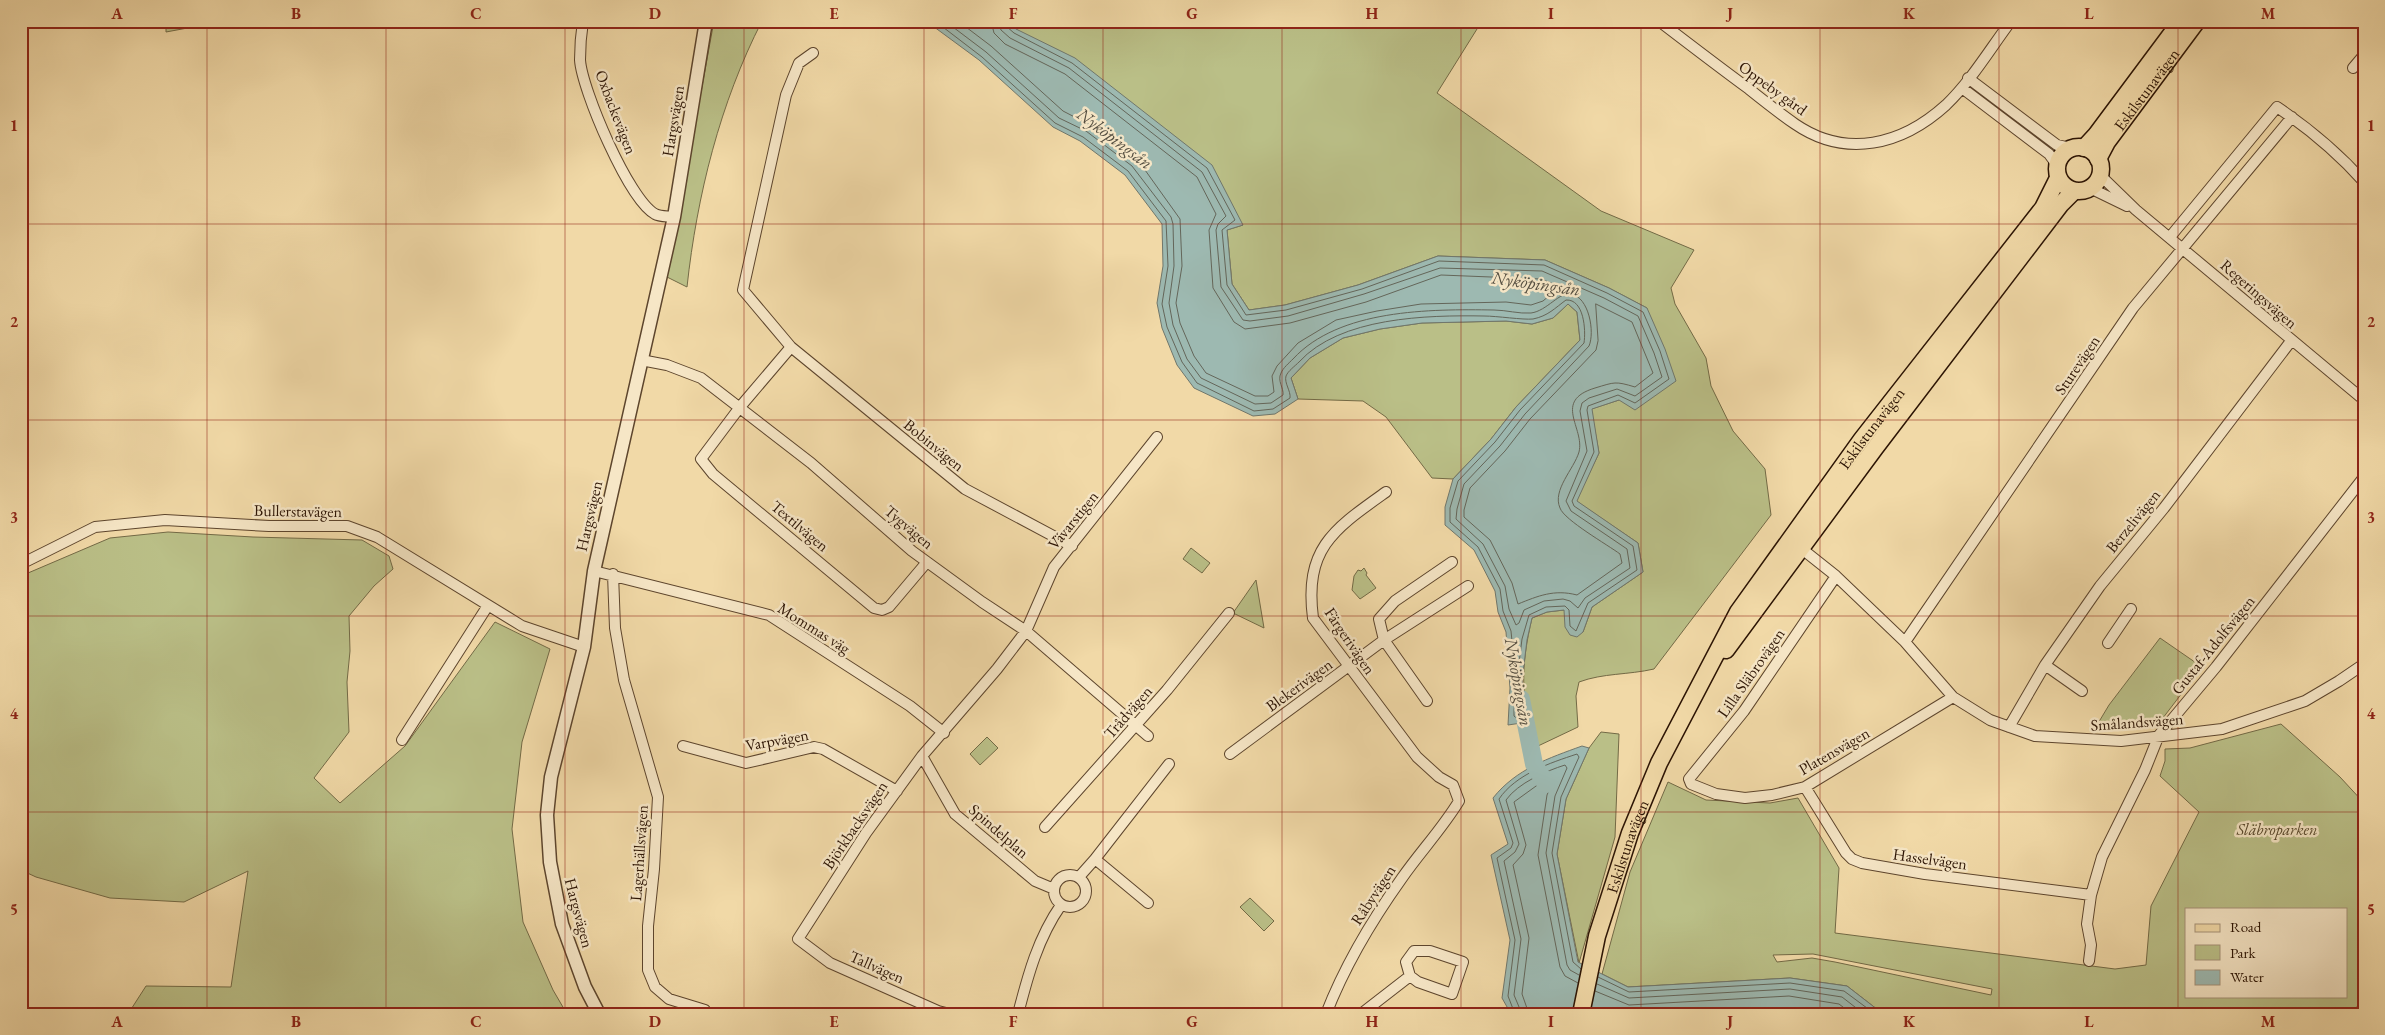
<svg xmlns="http://www.w3.org/2000/svg" width="2385" height="1035" font-family="'EB Garamond',serif">
  <style>
    .green { fill: #babf87; stroke: #736a46; fill-rule: evenodd }
    .water { fill: #9db9b1; stroke: #70776c }
    .lines { fill: none; stroke-linecap: round; stroke-linejoin: round }
    .shore { stroke: #64665a; stroke-width: 1 }
    .river { stroke: #9db9b1; stroke-width: 18 }
    .minor-casing { stroke: #5d452d; stroke-width: 12 }
    .tertiary-casing { stroke: #5d452d; stroke-width: 15 }
    .primary-casing { stroke: #2c1404; stroke-width: 19 }
    .minor { stroke: #f6e6c6; stroke-width: 10 }
    .tertiary { stroke: #f6e6c6; stroke-width: 12 }
    .primary { stroke: #f1d9a7; stroke-width: 16 }
    .grid { fill: none; stroke: #8f2418; stroke-width: 1; stroke-opacity: 0.55 }
    .labels { text-anchor: middle; dominant-baseline: central; stroke-width: 5; stroke-linejoin: round; paint-order: stroke }
    .street-label { font-size: 16px; fill: #2c1404; stroke: #f6e6c6 }
    .park-label { font-size: 16px; font-style: italic; fill: #57472b; stroke: #f6e6c6 }
    .water-label { font-size: 18px; font-style: italic; fill: #544e41; stroke: #f6e6c6 }
    .neatline { fill: none; stroke: #8f2418; stroke-width: 2 }
    .grid-label { font-size: 16px; text-anchor: middle; font-weight: bold; fill: #8f2418 }
  </style>
  <rect width="100%" height="100%" fill="#f1d9a7"/>
  <filter id="stains"><feTurbulence type="fractalNoise" baseFrequency=".004" numOctaves="4"/><feColorMatrix values="0 0 0 0 .2 0 0 0 0 .09 0 0 0 0 .02 0 0 0 .5 -.17"/></filter>
  <radialGradient id="worn" r=".72"><stop offset=".6" stop-color="#630" stop-opacity="0"/><stop offset="1" stop-color="#630" stop-opacity=".3"/></radialGradient>
  <path class="green" d="M166,21H225L166,32Z
    M714,21H762C720,103 697,195 687,287L667,277Z
    M1007,21H1482L1437,93L1601,211L1694,250L1671,288L1675,304L1706,358L1711,386L1733,431L1765,469L1771,515L1654,669C1628,675 1603,673 1579,682L1576,696L1578,727L1538,746C1519,701 1521,665 1532,618L1547,612L1564,610L1583,632L1592,607L1643,572L1638,543L1576,501L1599,453L1591,409L1619,400L1647,308L1609,288L1545,260L1438,256L1358,285L1285,305L1249,310L1232,284L1227,230L1243,225Z
    M1568,304L1577,312L1580,340L1516,407L1491,439L1453,479L1432,478L1386,417L1363,401L1298,399L1291,378L1310,358L1343,338L1380,329L1422,323L1506,321L1532,324L1553,318Z
    M168,532L253,537L362,540L389,556L393,569L374,586L349,616L350,651L347,682L349,732L314,778L340,803L405,746L495,622L550,649L522,742L512,829L523,922L553,990L567,1014H128L146,986L231,987L248,871L184,902L110,898L36,877L21,870V576L110,538Z
    M1191,548L1210,563L1202,573L1183,559Z
    M1364,568L1367,573L1366,575L1376,588L1360,599L1352,590L1354,576L1358,570L1361,571Z
    M1256,580L1264,628L1233,613Z
    M2160,638L2202,667L2156,727L2097,725L2109,705Z
    M2281,724L2340,777L2364,803V998L2351,1014H1889L1878,1010L1847,986L1790,978L1628,987L1602,974L1630,872L1668,782L1706,800L1770,803L1798,798L1839,868L1835,933L2115,969L2146,965L2151,906L2199,812L2160,776L2165,761V749L2190,748ZM2186,909H2346V996H2186ZM1813,954L1992,989L1991,995L1835,962L1812,958L1777,962L1773,955Z
    M1601,732L1619,734L1615,837L1579,963L1557,854L1566,799L1589,748Z
    M987,737L998,748L980,765L970,754Z
    M1250,898L1274,921L1264,931L1240,907Z"/>
  <path class="water" d="M926,21H1007L1016,29L1075,58L1212,165L1243,225L1227,230L1232,284L1249,310L1285,305L1358,285L1438,256L1545,260L1609,288L1647,308L1665,349L1676,381L1635,410L1619,400L1592,409L1599,453L1577,501L1638,543L1643,572L1592,607L1583,632L1577,637L1570,635L1565,627L1564,610L1547,612L1532,618L1527,640L1522,681L1528,722L1508,725L1510,688L1506,632L1498,612L1495,591L1474,550L1445,525V507L1453,479L1491,439L1516,407L1580,340L1577,312L1568,304L1553,318L1532,324L1506,321L1422,323L1380,329L1343,338L1310,358L1291,378L1298,399L1275,414L1253,416L1194,388L1177,365L1162,328L1157,303L1163,266L1162,224L1125,175L1080,141L1053,127L979,60Z
    M1582,746L1589,748L1566,799L1557,854L1578,962L1628,987L1790,978L1847,986L1878,1010L1889,1014H1511L1502,998L1510,940L1491,855L1508,844L1493,798C1516,769 1549,758 1582,746Z"/>
  <g class="lines">
    <path class="shore" d="M935,21L982,57L1055,123L1083,137L1128,171L1166,221L1168,266L1162,304L1167,327L1182,362L1197,383L1254,411L1273,409L1290,398C1291,391 1284,383 1286,376C1288,371 1295,366 1299,362C1340,317 1427,315 1484,316C1497,316 1523,320 1533,319C1548,316 1555,308 1566,300C1584,299 1586,330 1584,343L1520,410L1495,442L1458,481L1450,508V522L1478,547L1500,589L1503,611L1511,631L1515,672L1518,671L1522,639L1529,615L1546,607L1565,606L1569,610L1570,626L1576,631L1588,603L1637,570L1633,546L1574,506L1572,501L1594,452L1587,410L1588,406L1618,395L1635,403L1669,379L1660,351L1643,312L1607,293L1544,265L1439,261L1362,289L1286,310L1246,315L1227,285L1222,230L1235,220L1207,168L1072,63L1014,33L1006,26L1005,21
      M945,21L986,52L1059,118L1086,131L1132,166L1171,217L1173,224L1174,266L1169,303L1173,325L1187,359L1201,378L1255,404L1271,403L1283,395C1284,388 1277,381 1281,373C1283,368 1289,363 1293,359C1339,309 1430,309 1494,310C1506,310 1519,314 1531,313C1547,311 1560,291 1571,294C1589,297 1595,332 1589,346L1525,414L1500,446L1464,484L1457,509L1456,519L1483,544L1505,586L1509,609L1516,625L1519,623L1524,610L1544,601L1563,599L1570,601L1578,608L1585,598L1630,568L1627,549L1571,511L1566,501L1587,451L1580,411L1582,403L1589,398L1617,389L1635,396L1662,377L1654,353L1638,316L1604,298L1542,271L1440,268L1364,294L1288,316L1250,321L1243,320L1221,287L1216,230L1218,224L1226,216L1202,172L1069,68L1010,38L1001,30L998,21
      M958,21L991,46L1063,111L1090,125L1140,163L1180,219L1182,266L1176,303L1180,323L1194,356L1206,373L1255,396H1268L1274,392L1272,376L1277,366L1298,343L1336,320L1377,311L1421,304L1506,302L1531,305L1543,301L1557,289L1556,285L1541,279L1441,275L1366,302L1290,323L1245,329L1234,322L1213,288L1209,230L1216,214L1197,177L1065,74L1005,44L994,33L991,21
      M1596,304L1632,322L1653,373L1635,387C1615,381 1615,382 1595,388C1552,401 1585,428 1579,452C1574,469 1552,490 1560,508C1564,520 1608,545 1620,554L1622,563L1577,595C1554,589 1538,596 1518,604L1512,583L1490,540L1464,517V510L1470,488L1505,451L1530,419L1596,350L1598,341Z
      M1517,694L1519,696L1522,715L1516,718L1514,716V696Z
      M1598,977L1629,992L1790,983L1844,991L1875,1014
      M1597,984L1629,998L1790,989L1842,997L1864,1014
      M1595,991L1629,1005L1789,996L1839,1004L1852,1014
      M1515,1014L1508,996L1515,940L1497,858L1511,848L1513,843L1499,799C1516,774 1550,763 1577,754L1579,757L1561,797L1552,853L1573,962L1581,969
      M1522,1014L1514,995L1521,939L1504,861L1515,852L1519,844L1506,800C1518,783 1546,771 1565,765L1567,768L1555,796L1546,853L1567,965L1570,970L1579,975
      M1529,1014L1522,994L1529,938L1513,865L1523,854L1526,845L1514,802L1543,781L1550,778L1553,781L1547,795L1538,855L1560,967L1565,976L1578,983"/>
    <path class="river" d="M1521,699L1534,764L1546,784"/>
    <defs>
      <path id="minor" d="M583,21C581,34 580,47 580,60C582,90 629,200 655,214C660,217 668,216 674,217
        M1659,21C1689,44 1719,67 1749,89C1764,101 1779,113 1795,124C1846,159 1902,145 1946,105C1971,81 1990,49 2011,21
        M813,53L799,63L786,95L743,290L791,347L965,489L1072,546
        M2353,68L2364,55
        M1968,78L2057,145L2071,148
        M1962,88L2049,154L2057,165
        M2100,175L2136,210L2364,400
        M2090,188L2127,206
        M2170,237L2277,107C2308,128 2339,154 2364,182
        M791,347L740,407L701,459L713,474L874,608L882,610L889,607L927,562
        M641,360L667,365L701,378L811,463L912,551L982,602L1026,631L1148,736
        M1797,545L1836,576L1905,642L1953,697L1990,720L2035,736L2121,741L2222,729L2305,701L2339,681L2364,664
        M21,564L95,527L165,520L269,526H347L377,537L522,626L584,647
        M594,571L769,615L910,706L944,733
        M613,574L615,628L624,680L658,797L654,869L648,926V970L655,987L669,999L705,1010L708,1014
        M1836,576L1744,711L1689,779L1691,784L1716,794L1745,798L1772,795L1805,787L1953,697
        M1905,642L2133,308L2292,117
        M2108,643L2131,609
        M2045,665L2082,691
        M1427,701L1384,640L1379,619L1395,601L1452,562
        M2009,727L2045,665L2100,586L2164,508L2291,341
        M402,740L487,607
        M683,746L746,763L814,747L823,749L897,791
        M1230,754L1384,640L1468,586
        M922,756L955,814L1035,881L1054,889
        M1805,787L1846,853L1852,859L1862,863L1925,874L2091,895
        M1045,827L1167,690L1229,613
        M1054 891a16 16 0 1 1 32 0a16 16 0 1 1-32 0Z
        M1079,877L1095,859
        M1148,903L1095,859L1169,764
        M1414,951H1430L1463,962L1452,994L1418,982L1410,976L1406,962Z
        M2089,961L2091,945L2087,924L2091,895L2102,857L2145,770L2159,735L2216,667L2364,477
        M950,1014L938,1011L830,963L798,939L866,833L922,756L997,669L1026,631L1054,567L1157,437
        M1018,1014C1028,975 1038,938 1061,905
        M1326,1014C1345,965 1372,920 1402,878C1420,852 1442,829 1459,801L1453,785L1439,777L1417,757L1313,618C1304,548 1334,529 1386,492
        M1361,1014L1410,976"/>
      <path id="tertiary" d="M599,1014L585,987L562,924L550,862L547,815L551,777L584,647L594,571L674,217L706,21"/>
      <g id="primary">
        <circle cx="2079" cy="169" r="22"/>
        <path d="M2084,148L2096,135L2181,21"/>
        <path id="s1" d="M2098,159L2107,142L2197,21"/>
        <path d="M1726,650L1875,448L2061,204L2074,191"/>
        <path id="s2" d="M1581,1014L1597,936L1630,833L1659,763L1738,612L1862,439L2043,208L2058,178"/>
      </g>
    </defs>
    <use href="#minor" class="minor-casing"/>
    <use href="#tertiary" class="tertiary-casing"/>
    <use href="#primary" class="primary-casing"/>
    <use href="#minor" class="minor"/>
    <use href="#tertiary" class="tertiary"/>
    <use href="#primary" class="primary"/>
  </g>
  <path class="grid" d="M207,21V1014M386,21V1014M565,21V1014M744,21V1014M924,21V1014M1103,21V1014M1282,21V1014M1461,21V1014M1641,21V1014M1820,21V1014M1999,21V1014M2178,21V1014M21,224H2364M21,420H2364M21,616H2364M21,812H2364"/>
  <g class="labels">
    <g class="street-label">
      <text transform="translate(1773 88) rotate(36)">Oppeby gård</text>
      <text stroke="none"><textPath href="#s1" startOffset="85">Eskilstunavägen</textPath></text>
      <text transform="translate(616 112) rotate(69)">Oxbackevägen</text>
      <text transform="translate(673 121) rotate(-81)">Hargsvägen</text>
      <text transform="translate(2259 294) rotate(41)">Regeringsvägen</text>
      <text transform="translate(2077 365) rotate(-56)">Sturevägen</text>
      <text stroke="none"><textPath href="#s2" startOffset="661">Eskilstunavägen</textPath></text>
      <text transform="translate(934 445) rotate(39)">Bobinvägen</text>
      <text transform="translate(298 511) rotate(1)">Bullerstavägen</text>
      <text transform="translate(589 516) rotate(-77)">Hargsvägen</text>
      <text transform="translate(1073 520) rotate(-51)">Vävarstigen</text>
      <text transform="translate(2133 521) rotate(-51)">Berzelivägen</text>
      <text transform="translate(800 526) rotate(40)">Textilvägen</text>
      <text transform="translate(909 527) rotate(40)">Tygvägen</text>
      <text transform="translate(814 628) rotate(32)">Mommas väg</text>
      <text transform="translate(1350 641) rotate(56)">Färgerivägen</text>
      <text transform="translate(2213 645) rotate(-51)">Gustaf-Adolfsvägen</text>
      <text transform="translate(1751 673) rotate(-55)">Lilla Släbrovägen</text>
      <text transform="translate(1299 685) rotate(-36)">Blekerivägen</text>
      <text transform="translate(1128 712) rotate(-49)">Trådvägen</text>
      <text transform="translate(2137 722) rotate(-4)">Smålandsvägen</text>
      <text transform="translate(777 740) rotate(-10)">Varpvägen</text>
      <text transform="translate(1834 751) rotate(-30)">Platensvägen</text>
      <text transform="translate(855 825) rotate(-56)">Björkbacksvägen</text>
      <text transform="translate(999 831) rotate(41)">Spindelplan</text>
      <text stroke="none"><textPath href="#s2" startOffset="174">Eskilstunavägen</textPath></text>
      <text transform="translate(639 853) rotate(-86)">Lagerhällsvägen</text>
      <text transform="translate(1930 859) rotate(8)">Hasselvägen</text>
      <text transform="translate(1373 895) rotate(-57)">Råbyvägen</text>
      <text transform="translate(579 913) rotate(75)">Hargsvägen</text>
      <text transform="translate(877 967) rotate(24)">Tallvägen</text>
    </g>
    <g class="park-label">
      <text x="2277" y="829">Släbroparken</text>
    </g>
    <g class="water-label">
      <text transform="translate(1115 138) rotate(37)">Nyköpingsån</text>
      <text transform="translate(1536 283) rotate(8)">Nyköpingsån</text>
      <text transform="translate(1519 682) rotate(80)">Nyköpingsån</text>
    </g>
  </g>
  <rect width="2385" height="1035" fill="none" stroke="#f1d9a7" stroke-width="55"/>
  <rect x="2185" y="908" width="162" height="90" fill="#f6e6c6" stroke="#a59278"/>
  <rect x="2195" y="924" width="25" height="8" fill="#f1d9a7" stroke="#a59278"/>
  <text x="2230" y="932" font-size="15" fill="#2c1404">Road</text>
  <rect x="2195" y="945" width="25" height="15" fill="#babf87" stroke="#a59278"/>
  <text x="2230" y="958" font-size="15" fill="#2c1404">Park</text>
  <rect x="2195" y="970" width="25" height="15" fill="#9db9b1" stroke="#a59278"/>
  <text x="2230" y="982" font-size="15" fill="#2c1404">Water</text>
  <rect x="28" y="28" width="2330" height="980" class="neatline"/>
  <g class="grid-label">
    <text x="117" y="19">A</text>
    <text x="296" y="19">B</text>
    <text x="476" y="19">C</text>
    <text x="655" y="19">D</text>
    <text x="834" y="19">E</text>
    <text x="1013" y="19">F</text>
    <text x="1192" y="19">G</text>
    <text x="1372" y="19">H</text>
    <text x="1551" y="19">I</text>
    <text x="1730" y="19">J</text>
    <text x="1909" y="19">K</text>
    <text x="2089" y="19">L</text>
    <text x="2268" y="19">M</text>
    <text x="14" y="131">1</text>
    <text x="2371" y="131">1</text>
    <text x="14" y="327">2</text>
    <text x="2371" y="327">2</text>
    <text x="14" y="523">3</text>
    <text x="2371" y="523">3</text>
    <text x="14" y="719">4</text>
    <text x="2371" y="719">4</text>
    <text x="14" y="915">5</text>
    <text x="2371" y="915">5</text>
    <text x="117" y="1027">A</text>
    <text x="296" y="1027">B</text>
    <text x="476" y="1027">C</text>
    <text x="655" y="1027">D</text>
    <text x="834" y="1027">E</text>
    <text x="1013" y="1027">F</text>
    <text x="1192" y="1027">G</text>
    <text x="1372" y="1027">H</text>
    <text x="1551" y="1027">I</text>
    <text x="1730" y="1027">J</text>
    <text x="1909" y="1027">K</text>
    <text x="2089" y="1027">L</text>
    <text x="2268" y="1027">M</text>
  </g>
  <rect width="100%" height="100%" filter="url(#stains)"/>
  <rect width="100%" height="100%" fill="url(#worn)"/>
</svg>
